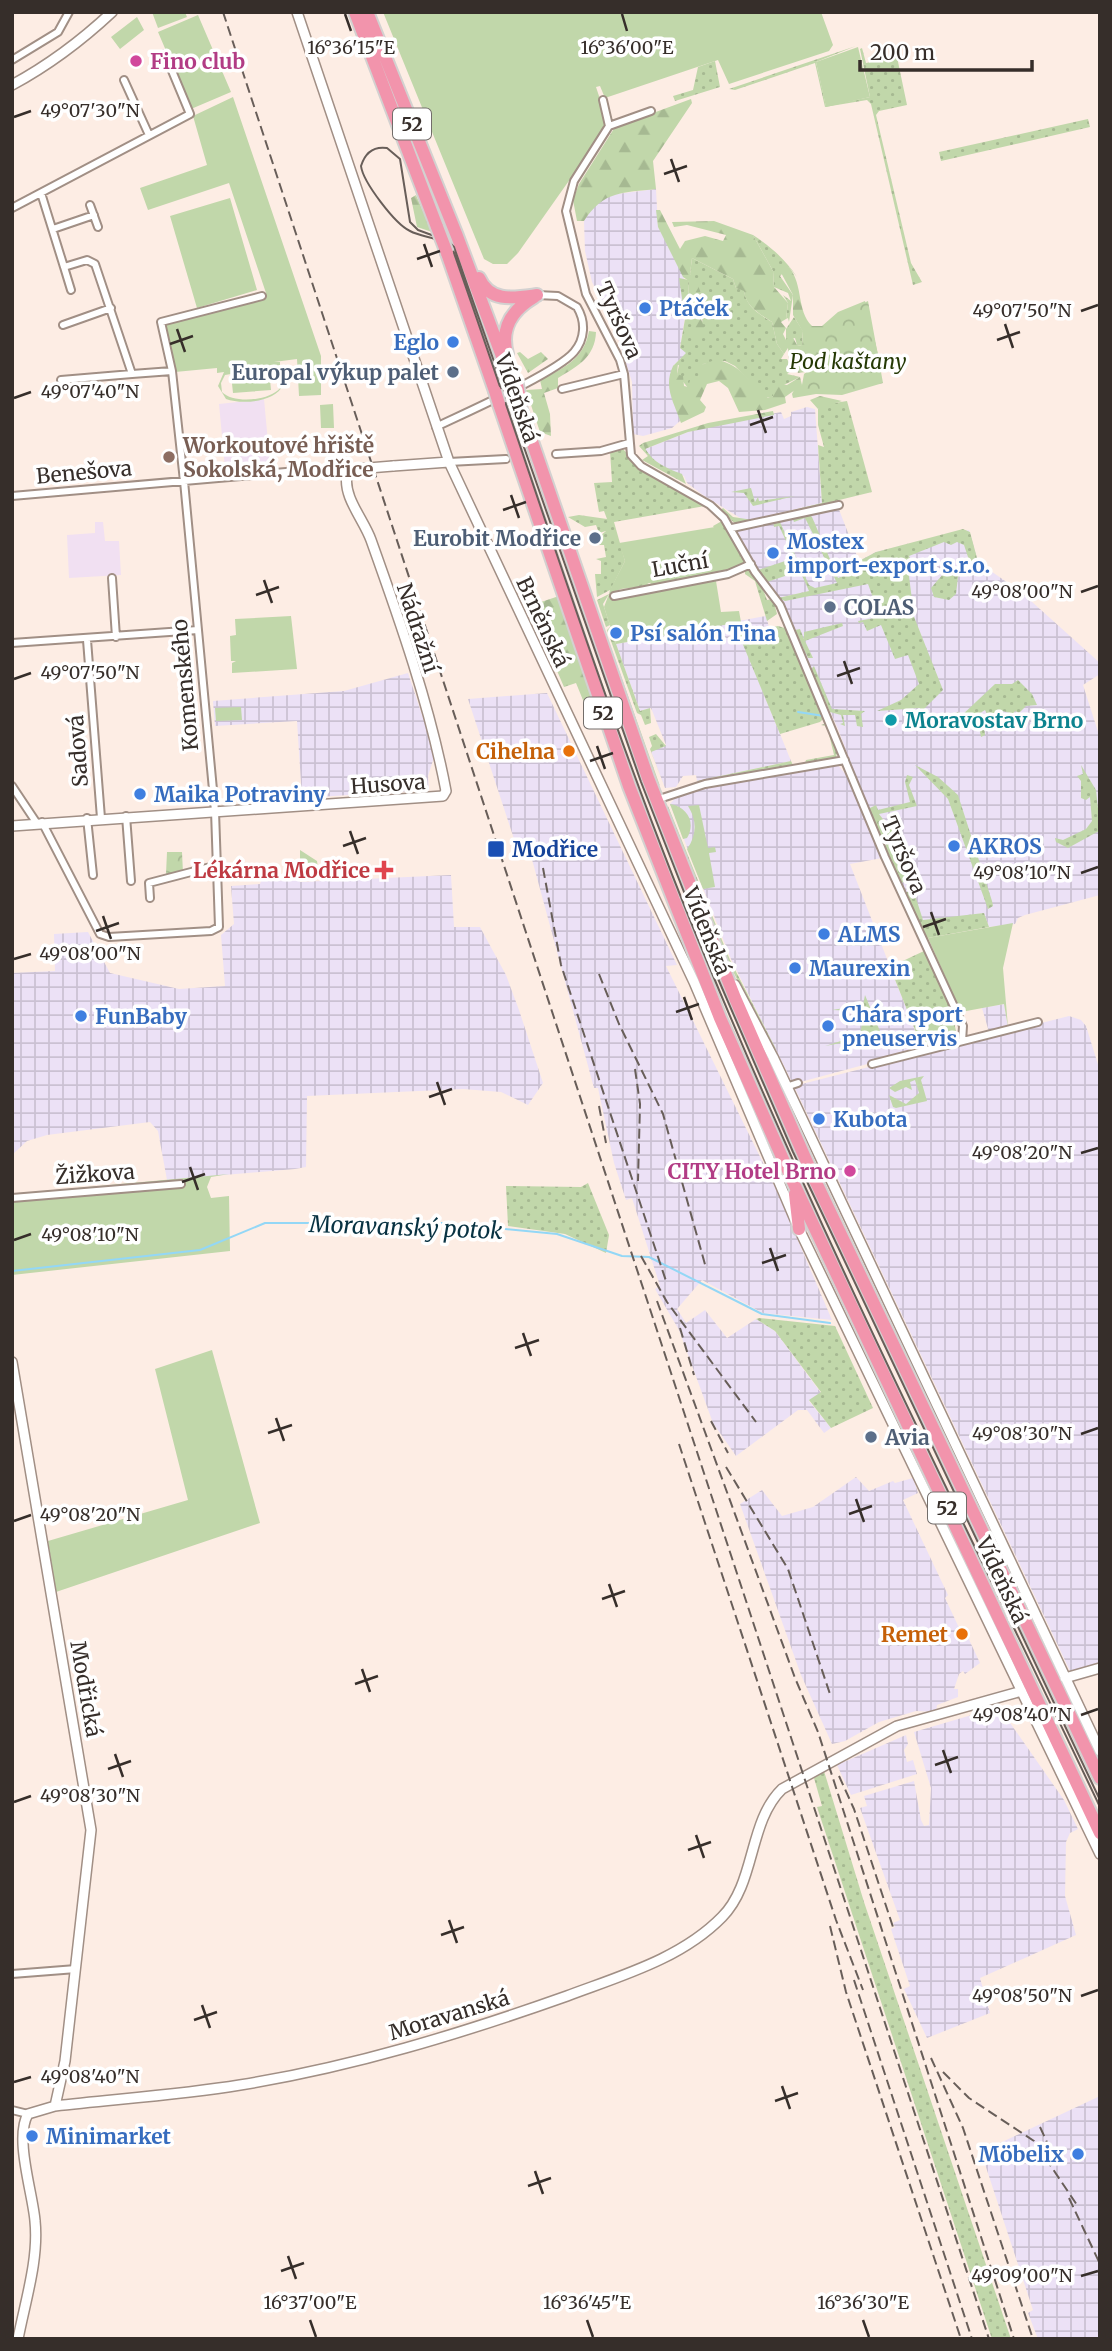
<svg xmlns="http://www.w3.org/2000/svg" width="1112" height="2351" font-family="Merriweather,serif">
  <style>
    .industrial { fill: url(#industrial-grid) }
    .education { fill: #f1e0f2 }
    .grass { fill: url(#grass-dots) }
    .forest { fill: url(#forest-firs) }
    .park { fill: url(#park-crowns) }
    .garden { fill: #c1d7aa; fill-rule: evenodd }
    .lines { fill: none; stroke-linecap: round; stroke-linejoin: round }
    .stream { stroke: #93d7f6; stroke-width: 2 }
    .street-casing { stroke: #a18f85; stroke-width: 10 }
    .secondary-casing { stroke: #a18f85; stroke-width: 12 }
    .highway-casing { stroke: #d3d1d0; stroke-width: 16 }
    .street { stroke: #fff; stroke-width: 6 }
    .secondary { stroke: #fff; stroke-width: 9 }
    .highway { stroke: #f294ac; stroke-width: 12 }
    .tram { stroke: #685e59; stroke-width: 2 }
    .rail { stroke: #685e59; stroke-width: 2; stroke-dasharray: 10 5; stroke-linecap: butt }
    .secondary-bridge-casing { stroke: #a18f85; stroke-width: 12; stroke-linecap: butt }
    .highway-bridge-casing { stroke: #d3d1d0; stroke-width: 16; stroke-linecap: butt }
    .secondary-bridge { stroke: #fff; stroke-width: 9 }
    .highway-bridge { stroke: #f294ac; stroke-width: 12 }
    .ticks { fill: none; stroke: #362e2a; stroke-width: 2.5 }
    .hotel-dot { fill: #d1479c; stroke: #fff; stroke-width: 2.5 }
    .shop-dot { fill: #3f7fe0; stroke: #fff; stroke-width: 2.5 }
    .service-dot { fill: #5c6f8a; stroke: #fff; stroke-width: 2.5 }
    .education-dot { fill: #8d6e63; stroke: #fff; stroke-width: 2.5 }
    .culture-dot { fill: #0f9aa8; stroke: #fff; stroke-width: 2.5 }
    .food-dot { fill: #e8710a; stroke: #fff; stroke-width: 2.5 }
    .transit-dot { fill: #1a4fb4; stroke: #fff; stroke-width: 2.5 }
    .health-dot { fill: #e0444e; stroke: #fff; stroke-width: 2.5 }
    .labels { text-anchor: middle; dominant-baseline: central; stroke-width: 7; stroke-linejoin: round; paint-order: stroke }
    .shield { fill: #fff; stroke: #726d6a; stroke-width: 2 }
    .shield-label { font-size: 19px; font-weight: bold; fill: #362e2a }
    .hotel-label { font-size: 21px; font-weight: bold; fill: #b23c85; stroke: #fff; text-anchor: start }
    .shop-label { font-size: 21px; font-weight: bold; fill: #366cbe; stroke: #fff; text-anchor: start }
    .street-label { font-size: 21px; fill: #362e2a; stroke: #fff }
    .park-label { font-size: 21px; font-style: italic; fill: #253905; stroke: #fff }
    .service-label { font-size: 21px; font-weight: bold; fill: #4e5e75; stroke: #fff; text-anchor: end }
    .education-label { font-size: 21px; font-weight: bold; fill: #785e54; stroke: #fff; text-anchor: start }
    .culture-label { font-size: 21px; font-weight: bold; fill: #0d838f; stroke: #fff; text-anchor: start }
    .food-label { font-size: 21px; font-weight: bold; fill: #c56008; stroke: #fff; text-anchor: end }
    .transit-label { font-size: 21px; font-weight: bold; fill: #164399; stroke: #fff; text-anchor: start }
    .health-label { font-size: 21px; font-weight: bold; fill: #be3a42; stroke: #fff; text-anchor: end }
    .water-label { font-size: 23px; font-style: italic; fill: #083242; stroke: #fff }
    .ticks-label { font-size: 18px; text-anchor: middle; fill: #362e2a; stroke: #fff; stroke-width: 7; stroke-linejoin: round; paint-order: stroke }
  </style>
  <defs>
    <pattern id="industrial-grid" width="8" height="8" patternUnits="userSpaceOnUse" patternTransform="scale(1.75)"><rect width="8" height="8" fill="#ece1f6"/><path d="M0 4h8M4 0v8" fill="none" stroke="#cbc1d3"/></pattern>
    <pattern id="grass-dots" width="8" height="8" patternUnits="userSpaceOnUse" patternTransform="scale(1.75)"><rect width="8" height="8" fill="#c1d7aa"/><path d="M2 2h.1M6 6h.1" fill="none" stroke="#a6b992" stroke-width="1.8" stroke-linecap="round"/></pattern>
    <pattern id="forest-firs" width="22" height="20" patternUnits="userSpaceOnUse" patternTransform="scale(1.75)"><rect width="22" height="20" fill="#c1d7aa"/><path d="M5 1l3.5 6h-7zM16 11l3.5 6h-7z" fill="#a6b992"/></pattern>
    <pattern id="park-crowns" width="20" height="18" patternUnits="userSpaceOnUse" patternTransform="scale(1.75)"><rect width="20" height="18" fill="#c1d7aa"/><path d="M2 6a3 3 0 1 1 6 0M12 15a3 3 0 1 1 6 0" fill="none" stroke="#a6b992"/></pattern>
  </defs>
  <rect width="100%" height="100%" fill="#fdede4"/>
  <path class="industrial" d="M656,189L658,227L679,263L689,294L680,347L687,353L673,366L680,421L672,428L643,436L633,434L632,382L614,326L592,282L585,251L584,221L593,207L609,195Z
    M807,407L815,409L822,503L745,521L703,495L687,483L684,476L667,469L648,456L645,449L688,432L729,422L781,412L784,419L791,416V412Z
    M838,507L859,561L876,552L969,530L978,562L1021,592L1100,663V674L1083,685L1100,738V895L1025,915L1018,918L1015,924L989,927L984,913L921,924L897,880L889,846L899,837L880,816L868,809L838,729L780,600L867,583L865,579L778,598L758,570L737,531Z
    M766,616L769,627L742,640L791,761L697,781L696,775L683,776L676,787L665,788L651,751L666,745L651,708L640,711L616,644Z
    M408,673L435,754L428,776L429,790L302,798L297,721L215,726L213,701L344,691Z
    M547,693L677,965L666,966L775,1187L832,1320L763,1313L702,1280L677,1309L686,1323L705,1310L727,1338L756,1319L775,1331L821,1393L809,1401L831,1428L824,1433L807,1410H798L736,1456L713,1423L679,1330L655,1289L660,1286L632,1198L626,1200L614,1163L598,1088H594L527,841L515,842L468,699Z
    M828,764L838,765L850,780L882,858L850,864L921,1046L871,1061V1063L793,1084L731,959L670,804L676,797L697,788Z
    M451,875L454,927H480L506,975L519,1010L543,1083L528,1105L501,1092L463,1089L307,1096L306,1167L295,1169L167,1180L158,1131L150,1122L47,1135L27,1141L12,1155V973L55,971L54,934L88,932L110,973L179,989L225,986L221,935L234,924L231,886L260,884L261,881L299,880L300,882Z
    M1004,1004L1008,1027L989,1032L982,1008Z
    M1069,1016L1081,1020L1086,1026L1100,1071V1662L1070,1671L794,1086Z
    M856,1477L869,1491L893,1481L895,1483L913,1478L918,1493L903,1500L948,1595L945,1598L961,1632L965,1631L980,1663L965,1674L963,1671L959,1674L954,1689H958V1697L937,1705L936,1712L916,1711L879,1722L845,1741L832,1744L801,1675L740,1504L762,1490L782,1516L813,1507Z
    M999,1707L1064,1800L1078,1829L1070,1833L1066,1842L1065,1896L1076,1935L980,1978L990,2013L927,2038L904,1989L910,1986L891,1929L895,1927L893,1923L900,1920L860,1808L867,1806L864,1796L914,1781L921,1820L924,1826L929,1825L931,1788L914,1732Z
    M906,1735L908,1744L904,1750L907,1762L913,1760L917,1774L851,1795L837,1765Z
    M1100,2096V2339H1038L1028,2313L1033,2310L981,2152Z"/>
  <path class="education" d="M264,399L270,464L225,468L219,404Z
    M95,522H103L105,541H119L121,575L69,578L67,535L95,533Z"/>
  <path class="grass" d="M856,46L816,62L826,106L870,97L860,49L862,48L866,63L897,57L907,105L879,111L876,115L911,263L922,282L913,285L871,104L867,100L825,107L815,63L735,90L729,89Z
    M715,61L720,87L675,101L673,96L693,90L698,67Z
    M1088,119L1090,127L941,161L939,152Z
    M753,235C771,247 785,259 797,277L789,267L780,276L793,295L789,322L788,318L786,319L788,303L783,295L791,301L788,293L774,287L773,271Z
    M692,258L733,279L736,288L744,290C746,307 759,314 772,322L777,344L784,354L781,359H787L793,370L787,374L800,377L782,386L771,398L765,397L735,366L725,361L703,364L699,376L688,388L677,374L679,365L673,366L686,353L680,348L685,319L679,278L689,280L688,311L694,315L693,330L702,324L704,298L690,274Z
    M794,317L803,331L802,346L797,345L795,338L786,340V329Z
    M847,401L872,492L737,525L720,511L723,508L733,517L753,520L822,503L818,445L824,447L818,425V409L822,405Z
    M643,443C649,461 666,468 682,474L686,484L642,460L648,456L639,446Z
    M622,448L647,474L705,506L614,522L625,561L611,589L647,583L650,585L651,582L735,568L713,526L722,521L746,561L731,571L679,582L621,589L609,594L603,604L610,625L606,627L597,600L609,594L610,590L597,597L595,574H601V561L596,559L606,557L604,545H594L601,542L600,536L606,531L599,533L596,525L585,527L568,517L579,515L607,519L604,511L599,512L594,483L612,482L610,451Z
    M751,488L755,502L758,497L759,501L795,496L753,506L744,493L731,492Z
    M807,513L812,517L838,578L861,568L859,561L876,552L963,529L970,532L977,558L958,577L956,594L949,600L934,597L931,588L950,566L957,575L969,560L964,545L957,542L951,545L944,542L909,556L914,567L909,576L912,600L909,604L943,690L923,710L922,723H919L920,708L877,711L901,700L919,684L908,655L895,659L881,625L867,631L863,622L859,623L858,621L880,617L868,584L785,601L778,598L809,591L800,571L767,582L758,570L794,558L779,526L774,527L773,521L779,520L809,585L815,588L837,583L819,547L814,548L813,545L817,542L805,518L794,522L792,517Z
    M745,570H751L761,584L767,600L773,599L777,614L767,621L755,581L745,574Z
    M594,600L660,786L656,781Z
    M842,623L843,626L805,641L813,658H808L795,630L800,629L804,639V632Z
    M778,626L788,629L825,717L820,722L780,734L739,635Z
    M610,627L640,711L650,708L651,723L645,725L641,715L637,713L607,630Z
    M814,666L832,709L865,711L861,714L863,727L857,726L855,715H843L845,726L840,724L843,723L841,715L830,712L811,669Z
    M1018,680L1032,694L1037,705L1026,706L1019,713L1015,711L1011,717L1010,713L998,710L993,721L984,725L985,735L981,737L978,722L987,714L985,710L964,723L954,714L958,712L960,717L995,684H1012Z
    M824,724L828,725L838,750L836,757L829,760L702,783L697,781L791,761L793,765L805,763L806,760L834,755L827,726L821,725Z
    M656,734L666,746L651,752L665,788L650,749L652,746L649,737Z
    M915,765L938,777L958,795L992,901L993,906L988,909L948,799Z
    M1081,765L1096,790L1100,827L1099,831L1068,848L1056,842L1055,838L1063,840L1086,829L1092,821L1090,797L1086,800L1081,798V781L1077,776L1083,774Z
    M907,775L913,777L909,785L917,806L879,814L904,846L900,847L902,853L895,856L903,874L907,873L910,882L915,880L899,883L883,846L886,845L883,838H880L868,809L876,805L878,810L910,802L905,782Z
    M668,806L730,960L776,1049L772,1047L724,954L668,814Z
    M917,887L913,889L923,920L984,913L989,927L928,938L929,945L905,893Z
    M924,951L951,1008L956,1031L949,1039L910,1050L921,1045L890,967Z
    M865,995L884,1041L873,1037L825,1046L860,1035L862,1024L858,1011L832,1010L863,1005Z
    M588,1183L609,1235L606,1253L565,1234L508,1226L506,1186L581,1187Z
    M759,1318L835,1326L873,1408L831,1428L809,1400L821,1392L775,1331L756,1319Z
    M824,1771L864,1902L1011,2339H992L817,1807L822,1806L814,1778Z"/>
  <path class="forest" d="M691,99L692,103L653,161L656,189C623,193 604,190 584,221H577L573,200L579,184L615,127Z
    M416,195L432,232L417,227L411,198Z
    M656,210H660L680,249L685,241L705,236L723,241L726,235L687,225L674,227L672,222L714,221L753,235L773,271L774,287L788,303L786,319L781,322L786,328L783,334L786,340L791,334L797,345L802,346L803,332L793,315V295L779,269L789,267C804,286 796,310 812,326H822L838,312L865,301L880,362L798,373L794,362L789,360L788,348L784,354L777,344L772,322C760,314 746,307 744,291L736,288L733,279L692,258L690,274L695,278L707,308L701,319L704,327L702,334L691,339L693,312H688L689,281L683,277L658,227Z
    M589,331L596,332C595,357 578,366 558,378V388L544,393L550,414L551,436L540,432L526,390L542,389L540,380C564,368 584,359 589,331Z
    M520,352L528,359L541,352L548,359L528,373L517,353Z
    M715,360C738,361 752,385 768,398L773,396V390L778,384L787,385L800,377L802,385L785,397L786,403L765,410L739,412L728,388L719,381L707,384L700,400L706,407L704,412L681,423C674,402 663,387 673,366L678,363L677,374L683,376L684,386L688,387L691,377L699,376L698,366Z
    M820,396L842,401L818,409L810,400Z
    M773,411L774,415L688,432L645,449L643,443L708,423Z
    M559,596L593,702L585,705L576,683L564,687L529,606Z"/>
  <path class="park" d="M868,301L883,383L842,395L816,394L793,398L792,394L796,386L802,385L804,374C818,366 825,331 839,317C846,310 859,306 868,301Z
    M300,850L317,861L318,868L304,869L300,866Z
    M167,852H182L183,873L166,874Z"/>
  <path class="garden" d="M152,12H185L187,17L158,28Z
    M383,12H821L833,45L829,51L729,84L718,60L605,98L600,86L596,87L605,114L604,131L518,253L507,264H493L484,259Z
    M198,15L231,92L191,109L158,32Z
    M137,17L144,30L120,49L111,37Z
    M858,47L870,97L826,107L816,62Z
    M233,97L321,356V395L299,396L297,359L274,362H280V367L275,368L281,374L283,385C276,402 242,405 226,399L218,386L224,372L217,373V368L175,372L164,324L265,299L266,293L229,183L148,210L140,188L207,165L193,116ZM266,368C277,370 283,377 280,388C270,401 233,404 222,392L221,383L225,375Z
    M230,198L257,290L197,308L170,216Z
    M269,370L271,390L233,393L231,374Z
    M333,404L334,428H321L320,405Z
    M721,526L734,543L742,562L735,568L610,590L625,561L619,543Z
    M716,581L721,612L739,611L741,622L616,644L604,607L609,594L613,593L615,599Z
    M291,616L297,669L232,673V663L236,661H231L230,636L236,635L235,619Z
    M241,707L242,720L216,721L215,708Z
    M670,804C688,807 696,823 687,838L683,839Z
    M699,805L708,848L715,847L716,852L709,853L715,887L703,889L687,849C697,835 697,820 688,806Z
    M1013,923L1003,968L1008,1027L1004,1004L961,1012L928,938Z
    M924,1076L921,1080L927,1101L896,1108L893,1107L889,1095L906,1104L919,1093L915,1080L910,1082L912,1090L906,1087L895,1092L889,1088L900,1081Z
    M229,1174L211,1177L207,1187L211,1198L229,1196L230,1251L12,1275V1194Z
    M212,1350L260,1523L56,1592L48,1541L188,1500L155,1369Z"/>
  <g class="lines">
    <path class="stream" d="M798,712L824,716
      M12,1271L200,1250L265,1223H445L557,1234L622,1256L649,1257L762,1314L830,1323"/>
    <defs>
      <path id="street" d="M12,60L58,32L69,12
        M124,80L149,135
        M603,100L609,126L574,181L566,211L586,294L620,360L624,374L631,455L641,466L710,505L724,518L755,572L780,605L885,857L963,1026L962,1041
        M609,126L651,111
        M41,193L64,267L87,260L95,264L132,374L172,371
        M90,205L98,227
        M12,208L190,114L165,54
        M53,229L94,215
        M64,267L71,290
        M63,325L111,308
        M61,380L132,374
        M562,389L624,374
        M436,427C465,413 556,373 574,352C585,339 586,322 577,307L558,296L537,295
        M556,454L601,451L629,443
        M449,462L506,459
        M12,496L309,470L348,473
        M732,528L839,505
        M112,578L116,637
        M614,596L728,574L751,564
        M87,640L101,818
        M12,643L198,630
        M12,786L36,822
        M656,800L705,784L845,760
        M126,816L131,881
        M87,818L93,875
        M42,822L100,934L109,937L211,931L219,927L215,811L184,481L172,371L161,322L262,296
        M150,898L149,883L218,865
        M872,1064L1038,1022
        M786,1087L798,1083
        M12,1198L181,1184
        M12,1974L76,1969
        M12,2110L28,2114"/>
      <path id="secondary" d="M297,12L449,462L694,982L799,1229L1100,1854
        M12,85C49,65 81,41 112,12
        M393,466L449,462
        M12,826L443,796L446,791C430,706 400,621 371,540C364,520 343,497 347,476L356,469
        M735,985L773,1057L1100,1751
        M12,1362L91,1830L65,2061L55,2106
        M1065,1678L1100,1668
        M18,2339C25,2302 39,2259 35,2221C33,2194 14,2138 28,2114L55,2106C116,2099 179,2095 240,2085C352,2067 460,2034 567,1996C620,1976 681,1959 722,1917C756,1883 748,1822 782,1789L897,1726L1022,1691"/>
      <path id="highway" d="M355,12L437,227
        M367,12L457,236L512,383
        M447,253L495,391
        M479,278C490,303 514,298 537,295
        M507,354C500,328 512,310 534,297
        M516,395L648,778L735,998L813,1176L1100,1778
        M499,404L629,786L720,1018L794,1184L1100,1833
        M795,1194L799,1229"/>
    </defs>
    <use href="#street" class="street-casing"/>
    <use href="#secondary" class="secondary-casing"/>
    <use href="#highway" class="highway-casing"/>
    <use href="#street" class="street"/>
    <use href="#secondary" class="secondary"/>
    <use href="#highway" class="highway"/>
    <path class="tram" d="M1100,1800L793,1152L716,974L641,782L454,247L448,241L418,230L410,222L400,159L387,148C373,146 365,153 361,166C363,182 395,224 410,231C425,239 445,236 454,253C539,495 614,741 714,978C831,1259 969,1532 1100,1807"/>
    <path class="rail" d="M223,12L989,2339
      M543,868L561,965L667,1284
      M599,974L619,1024L663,1114L706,1268
      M635,1069L640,1104L638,1181
      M599,1106L606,1143
      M641,1256L667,1302L756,1422
      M657,1301L795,1678L818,1732L1014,2339
      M680,1328L694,1375
      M711,1421L728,1453
      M679,1444L836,1920L863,1990
      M726,1467L788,1569L831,1697
      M839,1776L854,1809L893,1927
      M830,1926L846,1992L961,2339
      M854,1980L972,2339
      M931,2058L963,2128L1033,2339
      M943,2072L969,2098L1034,2141L1077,2205
      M1040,2127L1052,2153
      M1069,2198L1100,2264"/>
    <defs>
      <path id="secondary-bridge" d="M356,469L393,466"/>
      <path id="highway-bridge" d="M437,227L447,253
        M516,381L519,394
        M495,391L499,404"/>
    </defs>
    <use href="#secondary-bridge" class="secondary-bridge-casing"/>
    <use href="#highway-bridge" class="highway-bridge-casing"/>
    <use href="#secondary-bridge" class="secondary-bridge"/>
    <use href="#highway-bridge" class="highway-bridge"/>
  </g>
  <path class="ticks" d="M345,14L351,31M622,14L627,31M14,117L31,111M671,159L679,182M664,174L687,166M424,244L432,267M417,259L440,251M1081,311L1098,305M1005,324L1013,348M177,329L185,352M997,340L1020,332M170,344L193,336M14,398L31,392M758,410L766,433M750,425L773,417M511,495L519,518M503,510L526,502M264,580L272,603M1081,592L1098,586M256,595L279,587M844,661L852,684M837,676L860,668M14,679L31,673M597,746L605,769M590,761L613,753M350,831L358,854M343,846L366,838M1081,873L1098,867M931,912L939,935M103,916L111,939M923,927L946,919M96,931L119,923M14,959L31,954M684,997L692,1020M676,1012L699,1004M437,1082L445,1105M429,1097L452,1089M1081,1153L1098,1148M190,1167L198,1190M182,1182L205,1174M14,1240L31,1234M770,1248L778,1271M762,1263L786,1255M523,1333L531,1356M515,1348L539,1340M276,1418L284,1441M268,1433L292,1425M1081,1434L1098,1428M856,1499L864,1522M849,1514L872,1506M14,1521L31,1515M609,1584L617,1607M602,1599L625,1591M362,1669L370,1692M355,1684L378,1676M1081,1715L1098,1709M943,1750L951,1773M115,1754L123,1777M935,1765L958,1757M108,1769L131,1761M14,1802L31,1796M696,1835L704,1858M688,1850L711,1842M449,1920L457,1943M441,1935L464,1927M1081,1996L1098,1990M202,2005L210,2028M194,2020L217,2012M14,2082L31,2077M782,2086L790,2109M775,2101L798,2093M535,2171L543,2194M528,2186L551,2178M288,2256L296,2279M281,2271L304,2263M1081,2276L1098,2271M310,2320L316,2337M587,2320L593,2337M863,2320L869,2337"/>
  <g class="hotel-dot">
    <circle cx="136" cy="61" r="7"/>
    <circle cx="850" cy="1171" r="7"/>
  </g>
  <g class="shop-dot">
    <circle cx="645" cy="308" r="7"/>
    <circle cx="453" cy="342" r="7"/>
    <circle cx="773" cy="553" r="7"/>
    <circle cx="616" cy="633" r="7"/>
    <circle cx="140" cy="794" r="7"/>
    <circle cx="954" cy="846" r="7"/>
    <circle cx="824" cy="934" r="7"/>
    <circle cx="795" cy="968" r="7"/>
    <circle cx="81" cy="1016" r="7"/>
    <circle cx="828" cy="1026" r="7"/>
    <circle cx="819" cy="1119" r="7"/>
    <circle cx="32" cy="2136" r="7"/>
    <circle cx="1078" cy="2154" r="7"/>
  </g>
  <g class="service-dot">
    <circle cx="453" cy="372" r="7"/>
    <circle cx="595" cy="538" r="7"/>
    <circle cx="830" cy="607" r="7"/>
    <circle cx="871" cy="1437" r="7"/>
  </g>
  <circle class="education-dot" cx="169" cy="457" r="7"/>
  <circle class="culture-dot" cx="891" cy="720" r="7"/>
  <g class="food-dot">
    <circle cx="569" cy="751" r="7"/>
    <circle cx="962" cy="1634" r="7"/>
  </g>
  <rect class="transit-dot" x="487" y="840" width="18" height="18" rx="3.5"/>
  <path class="health-dot" d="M380.5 859.5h7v7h7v7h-7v7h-7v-7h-7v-7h7z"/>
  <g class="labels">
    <g class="shield">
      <rect x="393" y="108.5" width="38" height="31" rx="5"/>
      <rect x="584" y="697.5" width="38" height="31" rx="5"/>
      <rect x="928" y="1492.5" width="38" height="31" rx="5"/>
    </g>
    <g class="shield-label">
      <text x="412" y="124">52</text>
      <text x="603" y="713">52</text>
      <text x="947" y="1508">52</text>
    </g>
    <g class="hotel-label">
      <text x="150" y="61">Fino club</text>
      <text x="836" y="1171" text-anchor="end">CITY Hotel Brno</text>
    </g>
    <g class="shop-label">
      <text x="659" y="308">Ptáček</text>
      <text x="439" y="342" text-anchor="end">Eglo</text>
      <text x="787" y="541">Mostex<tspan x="787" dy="24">import-export s.r.o.</tspan></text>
      <text x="630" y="633">Psí salón Tina</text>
      <text x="154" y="794">Maika Potraviny</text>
      <text x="968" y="846">AKROS</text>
      <text x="838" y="934">ALMS</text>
      <text x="809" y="968">Maurexin</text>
      <text x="842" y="1014">Chára sport<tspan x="842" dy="24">pneuservis</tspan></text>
      <text x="95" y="1016">FunBaby</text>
      <text x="833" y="1119">Kubota</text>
      <text x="46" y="2136">Minimarket</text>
      <text x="1064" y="2154" text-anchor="end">Möbelix</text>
    </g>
    <g class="street-label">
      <text transform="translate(619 320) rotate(66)">Tyršova</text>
      <text transform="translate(517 398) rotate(71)">Vídeňská</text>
      <text transform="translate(84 472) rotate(-5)">Benešova</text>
      <text transform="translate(680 565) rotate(-10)">Luční</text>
      <text transform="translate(543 622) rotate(65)">Brněnská</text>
      <text transform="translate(418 628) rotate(72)">Nádražní</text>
      <text transform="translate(185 685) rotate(-95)">Komenského</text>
      <text transform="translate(78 751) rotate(-94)">Sadová</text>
      <text transform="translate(388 784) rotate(-4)">Husova</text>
      <text transform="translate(904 855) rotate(67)">Tyršova</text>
      <text transform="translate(707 931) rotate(68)">Vídeňská</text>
      <text transform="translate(95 1174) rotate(-4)">Žižkova</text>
      <text transform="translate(1002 1580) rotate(65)">Vídeňská</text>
      <text transform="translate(86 1689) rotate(80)">Modřická</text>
      <text transform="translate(449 2015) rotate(-17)">Moravanská</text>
    </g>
    <g class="park-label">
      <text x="848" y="361">Pod kaštany</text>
    </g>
    <g class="service-label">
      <text x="439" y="372">Europal výkup palet</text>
      <text x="581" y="538">Eurobit Modřice</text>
      <text x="844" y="607" text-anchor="start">COLAS</text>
      <text x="885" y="1437" text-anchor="start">Avia</text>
    </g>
    <g class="education-label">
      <text x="183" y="445">Workoutové hřiště<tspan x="183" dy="24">Sokolská, Modřice</tspan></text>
    </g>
    <g class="culture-label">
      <text x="905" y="720">Moravostav Brno</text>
    </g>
    <g class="food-label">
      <text x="555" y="751">Cihelna</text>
      <text x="948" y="1634">Remet</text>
    </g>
    <g class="transit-label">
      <text x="512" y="849">Modřice</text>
    </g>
    <g class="health-label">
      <text x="370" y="870">Lékárna Modřice</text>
    </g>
    <g class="water-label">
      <text transform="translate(406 1227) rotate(2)">Moravanský potok</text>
    </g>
  </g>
  <g class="ticks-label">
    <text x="351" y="54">16°36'15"E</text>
    <text x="627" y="54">16°36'00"E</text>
    <text x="90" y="117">49°07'30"N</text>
    <text x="1022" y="317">49°07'50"N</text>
    <text x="90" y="398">49°07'40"N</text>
    <text x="1022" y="598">49°08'00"N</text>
    <text x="90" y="679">49°07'50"N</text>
    <text x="1022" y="879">49°08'10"N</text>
    <text x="90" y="960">49°08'00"N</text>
    <text x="1022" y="1159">49°08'20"N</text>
    <text x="90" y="1241">49°08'10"N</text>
    <text x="1022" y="1440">49°08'30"N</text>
    <text x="90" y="1521">49°08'20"N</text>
    <text x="1022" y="1721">49°08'40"N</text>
    <text x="90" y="1802">49°08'30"N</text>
    <text x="1022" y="2002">49°08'50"N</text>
    <text x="90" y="2083">49°08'40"N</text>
    <text x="1022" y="2282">49°09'00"N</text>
    <text x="310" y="2309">16°37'00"E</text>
    <text x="587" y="2309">16°36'45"E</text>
    <text x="863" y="2309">16°36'30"E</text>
  </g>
  <rect width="1112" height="2351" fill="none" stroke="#362e2a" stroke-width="28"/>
  <path d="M860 60v10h172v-10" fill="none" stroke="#362e2a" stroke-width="3.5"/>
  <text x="870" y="60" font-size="21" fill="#362e2a" stroke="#ffffff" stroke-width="5" paint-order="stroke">200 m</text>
</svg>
